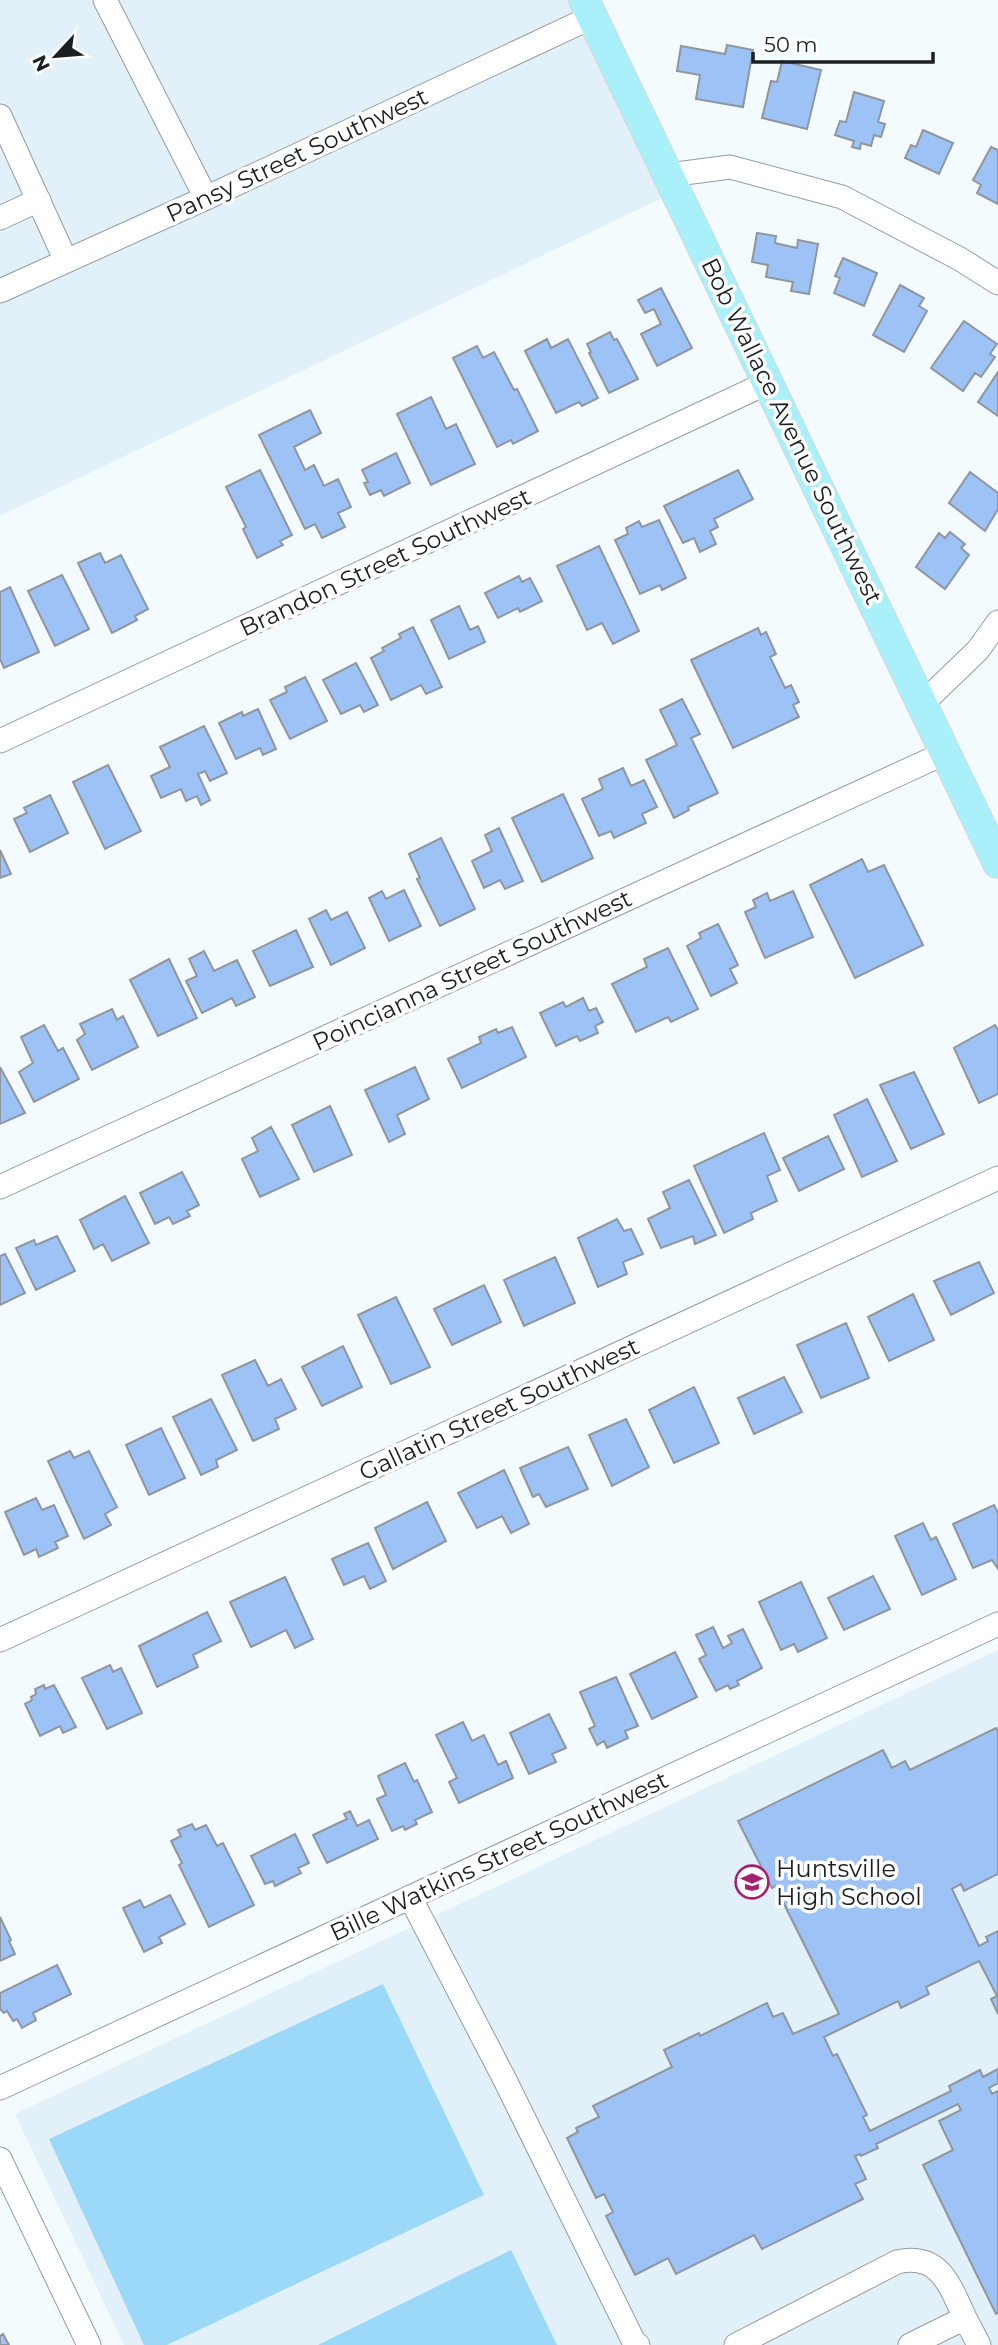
<svg xmlns="http://www.w3.org/2000/svg" width="998" height="2345" font-family="Montserrat,sans-serif">
  <style>
    .built { fill: #e1f0f9 }
    .green { fill: #9cd8f8 }
    .building { fill: #9dc2f5; stroke: #8f969f; stroke-width: 2 }
    .lines { fill: none; stroke-linecap: round; stroke-linejoin: round }
    .minor-casing { stroke: #929da3; stroke-width: 25 }
    .major-casing { stroke: #d6d7d7; stroke-width: 32 }
    .minor { stroke: #fff; stroke-width: 23 }
    .major { stroke: #aaf0fa; stroke-width: 30 }
    .labels { text-anchor: middle; dominant-baseline: central; stroke-width: 7; stroke-linejoin: round; paint-order: stroke }
    .street-label { font-size: 24px; fill: #1b1f21; stroke: #fff }
    .poi-label { font-size: 24px; fill: #1b1f21; stroke: #fff; text-anchor: start }
  </style>
  <rect width="100%" height="100%" fill="#f4fbff"/>
  <path class="built" d="M0,0H569L664,197L0,516Z
    M998,1650V2345H124L15,2114Z"/>
  <path class="green" d="M383,1984L484,2195L167,2345H144L49,2139Z
    M511,2250L557,2345H318Z"/>
  <path class="building" d="M727,45L753,50L743,107L696,99L700,75L677,71L681,46L725,54Z
    M782,61L821,70L807,129L762,118L771,81L777,82Z
    M854,92L884,101L878,122L885,124L881,137L874,135L871,146L861,143L860,149L852,147L854,141L835,135L840,121L846,122Z
    M923,130L953,143L939,174L905,158L911,145L916,147Z
    M991,147L998,150V204L977,193L981,185L973,180Z
    M757,233L776,236L775,243L797,248L798,240L818,244L809,294L791,291L793,282L766,277L768,265L752,262Z
    M843,258L877,273L864,306L834,293L840,278L835,276Z
    M900,285L924,298L919,306L927,311L904,352L873,335Z
    M661,288L692,348L657,366L641,334L661,324L654,309L645,313L638,300Z
    M964,321L997,344L990,354L995,357L981,377L975,373L963,391L931,368Z
    M610,332L614,340L617,339L638,379L609,393L589,353L591,352L587,344Z
    M547,339L551,348L568,339L598,398L582,406L579,402L556,413L525,351Z
    M477,346L483,358L494,352L514,390L517,389L538,431L513,444L511,440L497,447L453,358Z
    M998,372V416L978,402Z
    M431,397L446,429L456,424L475,464L431,485L397,414Z
    M310,410L321,433L294,447L305,470L314,465L324,486L338,479L351,507L338,513L345,527L322,538L315,524L305,529L259,435Z
    M396,453L410,483L384,496L381,490L370,495L364,483L368,482L362,470Z
    M260,470L292,535L280,541L283,545L257,558L243,529L246,527L226,487Z
    M738,470L753,499L714,519L718,527L710,531L716,544L700,552L694,538L683,543L664,506Z
    M970,472L998,493V509L985,531L949,503Z
    M659,520L686,578L662,590L660,585L640,594L615,540L628,534L626,528L639,521L642,527Z
    M950,532L965,544L961,548L969,555L945,589L916,567L939,533L945,538Z
    M599,546L639,631L613,644L602,623L587,630L557,566Z
    M100,553L105,563L121,555L148,609L135,616L137,620L112,633L78,563Z
    M62,575L89,629L55,646L28,591Z
    M519,576L522,582L530,578L542,601L520,612L518,608L498,618L485,593Z
    M10,587L39,652L4,668L0,659V592Z
    M459,606L470,630L478,626L485,642L449,659L431,620Z
    M413,627L442,687L426,694L421,685L391,700L371,658L384,651L382,648L401,638L399,634Z
    M758,628L761,635L766,632L776,654L770,657L785,688L791,685L799,702L793,705L799,717L733,748L691,660Z
    M356,663L378,705L364,712L360,705L341,714L323,680Z
    M305,677L327,721L290,739L270,700L287,692L285,687Z
    M682,699L700,734L691,738L718,793L688,807L689,810L674,818L646,760L677,745L660,710Z
    M258,709L276,749L263,755L260,748L236,759L219,723L242,712L243,716Z
    M204,726L227,773L210,781L205,771L198,774L210,800L201,805L197,796L186,801L181,789L161,798L151,776L170,767L160,747Z
    M108,765L141,831L105,849L73,782Z
    M623,768L631,786L644,780L657,807L642,814L646,823L614,838L611,831L599,836L582,799L603,789L599,779Z
    M563,794L593,858L542,882L512,818Z
    M50,795L68,833L30,852L14,819L27,813L24,808Z
    M499,828L523,881L505,889L500,880L484,888L472,861L492,851L485,835Z
    M441,838L475,909L440,926L417,879L420,878L409,854Z
    M0,850L11,874L0,878Z
    M862,859L868,872L884,865L923,945L855,978L810,885Z
    M404,890L421,926L389,941L369,898L382,891L386,899Z
    M793,891L813,937L765,958L745,912L756,907L753,900L767,893L770,901Z
    M326,910L331,920L347,912L365,948L331,965L309,919Z
    M718,924L738,965L730,969L737,983L711,996L687,946L701,938L699,933Z
    M296,930L313,967L270,986L253,951Z
    M668,948L698,1009L671,1022L668,1017L636,1032L612,984L647,967L644,959Z
    M204,951L214,971L237,960L255,997L236,1006L232,998L202,1013L186,981L197,976L189,959Z
    M169,959L197,1018L158,1036L130,980Z
    M583,998L589,1011L596,1008L603,1022L595,1026L598,1033L580,1041L577,1036L556,1046L540,1013L563,1002L566,1007Z
    M112,1009L117,1020L123,1016L138,1047L92,1070L77,1040L85,1034L80,1024Z
    M44,1025L58,1051L63,1048L79,1079L34,1102L19,1072L33,1063L21,1037Z
    M995,1025L998,1030V1094L979,1103L954,1048Z
    M512,1027L526,1057L462,1088L448,1059L481,1043L479,1037L496,1029L498,1033Z
    M0,1067L25,1113L0,1124Z
    M415,1067L429,1099L397,1115L405,1134L389,1142L365,1090Z
    M914,1072L944,1134L911,1149L880,1085Z
    M867,1099L897,1161L862,1177L834,1115Z
    M330,1106L352,1155L314,1172L292,1125Z
    M271,1127L299,1179L260,1197L242,1159L258,1151L252,1138Z
    M764,1133L780,1170L767,1176L777,1201L751,1213L753,1219L724,1233L694,1166Z
    M828,1136L844,1169L799,1191L783,1158Z
    M182,1172L199,1205L187,1211L190,1216L173,1224L169,1217L155,1224L140,1193Z
    M689,1180L716,1235L695,1244L693,1236L661,1248L648,1219L670,1208L663,1192Z
    M125,1196L149,1243L112,1261L103,1244L94,1249L80,1220Z
    M617,1219L624,1231L631,1229L643,1254L623,1262L627,1274L598,1287L578,1238Z
    M57,1236L75,1271L36,1290L16,1248L34,1240L36,1245Z
    M5,1254L25,1293L0,1305V1256Z
    M555,1257L575,1303L524,1326L504,1280Z
    M979,1262L994,1293L951,1315L934,1281Z
    M484,1285L501,1322L452,1345L434,1309Z
    M913,1294L934,1340L889,1361L868,1317Z
    M396,1297L430,1367L391,1384L358,1315Z
    M846,1323L869,1378L821,1398L797,1345Z
    M343,1346L362,1387L322,1406L302,1367Z
    M255,1360L268,1386L281,1379L296,1409L275,1419L279,1429L253,1441L222,1375Z
    M784,1377L802,1412L754,1434L738,1398Z
    M694,1387L719,1443L674,1463L649,1410Z
    M211,1399L237,1450L216,1460L218,1467L201,1475L173,1417Z
    M626,1419L649,1467L612,1486L589,1435Z
    M161,1428L185,1478L149,1495L126,1445Z
    M568,1447L588,1489L546,1507L539,1494L533,1497L520,1468Z
    M70,1451L74,1458L89,1451L117,1507L105,1514L111,1525L84,1539L48,1461Z
    M504,1470L529,1524L511,1533L502,1516L477,1528L458,1493Z
    M36,1498L42,1510L54,1505L68,1536L55,1542L58,1548L39,1557L36,1549L24,1555L5,1512Z
    M427,1502L446,1541L393,1569L375,1528Z
    M994,1505L998,1513V1569L992,1560L973,1568L953,1524Z
    M923,1523L931,1540L936,1537L956,1579L922,1595L895,1536Z
    M368,1543L386,1581L370,1589L364,1576L344,1585L332,1559Z
    M873,1576L890,1609L844,1630L828,1598Z
    M285,1577L313,1639L295,1648L286,1630L251,1647L230,1602Z
    M801,1582L827,1638L798,1652L794,1644L781,1650L759,1602Z
    M207,1612L221,1641L193,1655L198,1667L157,1687L139,1646Z
    M713,1627L723,1648L732,1643L728,1636L743,1629L762,1668L737,1681L739,1685L730,1689L728,1685L716,1691L699,1659L706,1655L696,1635Z
    M675,1652L697,1697L652,1719L630,1674Z
    M110,1665L113,1672L121,1668L142,1713L107,1729L82,1678Z
    M616,1677L638,1726L625,1731L628,1738L607,1748L604,1741L597,1745L589,1729L595,1726L580,1692Z
    M44,1685L45,1689L54,1685L76,1727L63,1733L60,1726L40,1736L25,1704L32,1700L31,1697L36,1694L35,1689Z
    M549,1714L566,1748L552,1754L556,1762L529,1774L510,1733Z
    M463,1722L472,1741L484,1735L498,1765L506,1761L513,1778L459,1803L449,1782L457,1778L436,1735Z
    M996,1728L998,1731V1874L964,1891L961,1884L952,1889L979,1946L988,1941L986,1937L998,1931V2014L991,1999L997,1996L979,1961L926,1987L929,1994L901,2008L898,2001L824,2037L833,2056L837,2054L867,2115L863,2117L870,2131L951,2091L949,2086L980,2070L983,2077L998,2069V2083L989,2088L992,2094L998,2091V2313L996,2314L923,2165L953,2150L939,2121L961,2110L958,2104L876,2144L878,2148L861,2156L860,2154L855,2156L866,2179L855,2184L863,2199L762,2249L754,2235L676,2274L668,2258L635,2275L606,2216L613,2212L604,2194L596,2198L567,2138L578,2132L576,2128L599,2117L593,2106L672,2067L664,2050L699,2033L700,2036L767,2003L773,2017L783,2013L793,2034L839,2014L775,1886L772,1888L738,1821L883,1750L892,1768L905,1761L910,1770Z
    M405,1763L414,1782L417,1780L432,1812L415,1820L417,1824L405,1830L403,1826L392,1831L377,1799L386,1795L378,1776Z
    M350,1811L357,1826L369,1820L378,1839L327,1863L313,1835L347,1819L344,1814Z
    M192,1824L195,1830L206,1825L217,1846L223,1843L254,1905L209,1927L179,1865L182,1863L171,1841L181,1836L178,1830Z
    M295,1834L309,1863L298,1868L301,1873L275,1886L273,1881L265,1884L251,1856Z
    M170,1895L185,1924L159,1937L162,1943L144,1952L123,1908L140,1900L144,1908Z
    M0,1917L11,1940L9,1941L15,1954L0,1961Z
    M57,1965L71,1994L33,2013L36,2020L22,2028L17,2019L13,2021L7,2011L4,2013L0,2009V1993Z
    M3,2334L9,2345H0V2336Z"/>
  <g class="lines">
    <defs>
      <path id="minor" d="M105,0L206,198
        M0,116L66,261
        M669,175L730,167L842,197L960,259L998,283
        M0,218L39,200
        M0,291L206,198L592,17
        M922,704L978,650L998,622
        M0,741L769,382
        M0,1187L945,753
        M0,1640L998,1178
        M410,1897L505,2080L635,2344L638,2345
        M0,2088L998,1624
        M0,2159L89,2345
        M736,2345L897,2262C940,2252 950,2286 965,2318
        M910,2345L965,2318L979,2345"/>
      <path id="major" d="M584,0L998,863"/>
    </defs>
    <use href="#minor" class="minor-casing"/>
    <use href="#major" class="major-casing"/>
    <use href="#minor" class="minor"/>
    <use href="#major" class="major"/>
  </g>
  <defs>
    <symbol id="school-ring" viewBox="-11 -11 22 22"><circle r="9.5" fill="#fff" stroke="#a6216d" stroke-width="1.5"/><path d="M0-5L7-2L0 1L-7-2ZM-4 1L0 2.5L4 1V4Q0 6-4 4Z" fill="#a6216d"/></symbol>
  </defs>
  <g fill-rule="evenodd">
    <use href="#school-ring" x="733" y="1863" width="38" height="38"/>
  </g>
  <g class="labels">
    <g class="street-label">
      <text transform="translate(297 155) rotate(-25)">Pansy Street Southwest</text>
      <text transform="translate(792 431) rotate(64)">Bob Wallace Avenue Southwest</text>
      <text transform="translate(385 562) rotate(-25)">Brandon Street Southwest</text>
      <text transform="translate(472 970) rotate(-25)">Poincianna Street Southwest</text>
      <text transform="translate(499 1409) rotate(-25)">Gallatin Street Southwest</text>
      <text transform="translate(499 1856) rotate(-25)">Bille Watkins Street Southwest</text>
    </g>
    <g class="poi-label">
      <text x="776" y="1868">Huntsville<tspan x="776" dy="28">High School</tspan></text>
    </g>
  </g>
  <g transform="translate(56 56) rotate(244)" stroke="#ffffff" stroke-width="5" paint-order="stroke">
  <path d="M0-5L12 26L0 18L-12 26Z" fill="#1b1f21"/>
  <text y="-10" font-size="19" font-weight="bold" text-anchor="middle" fill="#1b1f21">N</text>
  </g>
  <path d="M753 52v10h180v-10" fill="none" stroke="#1b1f21" stroke-width="3.5"/>
  <text x="764" y="52" font-size="21" fill="#1b1f21" stroke="#ffffff" stroke-width="5" paint-order="stroke">50 m</text>
</svg>
